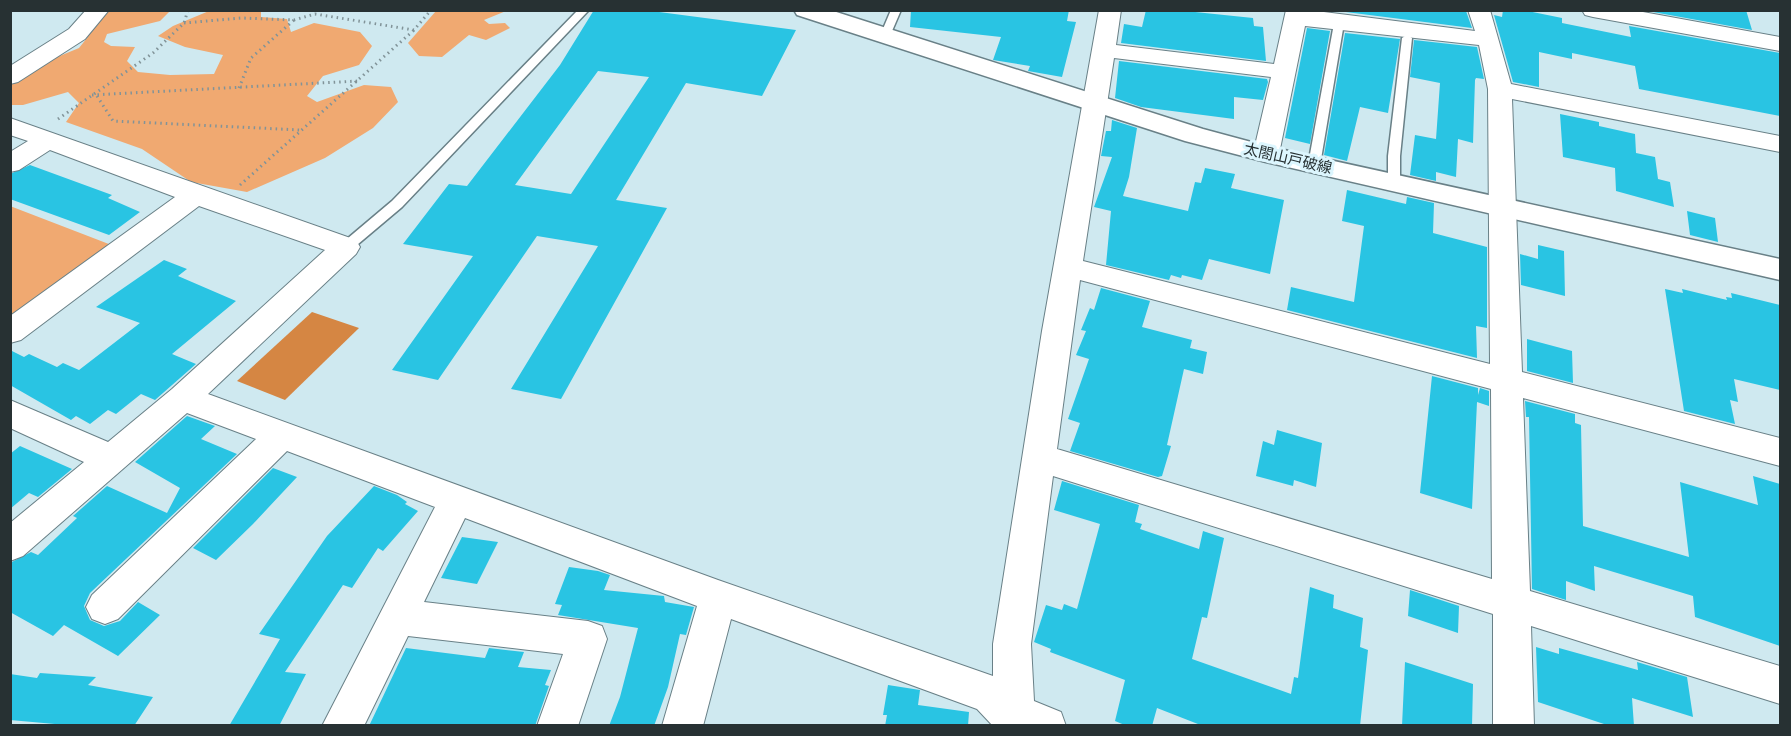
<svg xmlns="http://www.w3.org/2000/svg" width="1791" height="736" font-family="Poppins,'Noto Sans JP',sans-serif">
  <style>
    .green { fill: #f0a971 }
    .water { fill: #d58643 }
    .building { fill: #29c4e3; fill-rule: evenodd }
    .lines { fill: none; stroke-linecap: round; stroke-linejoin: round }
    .service-casing { stroke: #698087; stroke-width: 3 }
    .minor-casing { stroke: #698087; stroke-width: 2 }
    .secondary-casing { stroke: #698087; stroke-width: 3 }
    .path { stroke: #819398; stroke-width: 3; stroke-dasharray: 1.5 4; stroke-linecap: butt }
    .service { fill: #fff; fill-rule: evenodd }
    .minor { fill: #fff; fill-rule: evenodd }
    .secondary { fill: #fff; fill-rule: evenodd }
    .labels { text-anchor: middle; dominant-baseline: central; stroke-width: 6; stroke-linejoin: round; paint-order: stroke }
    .street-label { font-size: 15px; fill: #273133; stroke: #dcf6fe }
  </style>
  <rect width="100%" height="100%" fill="#cfe9f0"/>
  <path class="green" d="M107,10L170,11L160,21L107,34L104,42L111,46L135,47L127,61L138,72L170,75L214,74L223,55L185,47L158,36L173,26L209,11H261V17L287,19L291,32L314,23L360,32L372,46L359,65L323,76L307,96L317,102L364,85L391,87L398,102L373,128L325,158L247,192L191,182L142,149L66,122L79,103L68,92L23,105H11V82L38,65L79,48L87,38L93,23Z
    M471,10L506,11L484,20L489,24L505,23L510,28L486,40L469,35L442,57L419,56L408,43L436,11Z
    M10,206L114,246L10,322Z"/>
  <path class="water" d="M312,312L359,328L285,400L237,381Z"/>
  <path class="building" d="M594,10H644L796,30L762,96L686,83L616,200L667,208L561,399L511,389L598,246L537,236L438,380L392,370L473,256L403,244L449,184L467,186L560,65ZM598,71L649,77L571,194L515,185Z
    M911,10H1069L1067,21L1076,22L1062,77L1028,71L1030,66L993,60L1001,37L910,27Z
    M1146,10H1176L1253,18L1254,26L1263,27L1266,61L1121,43L1124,24L1142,27Z
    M1330,10H1463L1466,11L1472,28Z
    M1503,10H1523L1562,18V23L1631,37L1629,26L1780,53V116L1639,89L1635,66L1572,53V59L1539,52V87L1513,82L1494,15L1502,17Z
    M1653,10H1746L1752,30L1653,12Z
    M1307,28L1330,31L1310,144L1285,138Z
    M1345,33L1400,39L1388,113L1360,107L1347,161L1324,155Z
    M1414,40L1477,47L1484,79L1476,78L1475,80L1473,143L1458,139L1456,177L1436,172V181L1410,175L1415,135L1436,139L1440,83L1410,77Z
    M1119,61L1267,79L1268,82L1263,100L1234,97V119L1141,107L1115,98Z
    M1560,114L1599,122V126L1635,134L1636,153L1655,157L1658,179L1670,182L1674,207L1616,191L1615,168L1563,157Z
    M1112,120L1137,128L1129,177L1123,196L1188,211L1195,182L1201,183L1205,168L1235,174L1231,188L1284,200L1270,274L1209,259L1202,280L1182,275L1181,278L1171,275L1169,280L1106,265L1111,211L1094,207L1112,157L1101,156L1106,131H1111Z
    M30,165L112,195L108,198L140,212L109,235L10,199V174Z
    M1347,190L1406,204L1407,197L1434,203L1433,233L1487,247V328L1476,326L1477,358L1287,310L1291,287L1354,302L1364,226L1342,221Z
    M1687,211L1715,218L1718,242L1690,235Z
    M1538,245L1564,251L1565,296L1521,285L1520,254L1538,259Z
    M164,260L187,269L178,276L236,301L172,354L196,364L155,400L141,394L116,414L108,410L90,424L76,416L71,420L10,385V350L24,357L29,354L57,367L63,363L79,370L140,323L96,307Z
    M1101,288L1150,301L1142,327L1192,340L1190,348L1207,352L1203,374L1184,369L1167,445L1171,446L1162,476L1158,477L1070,451L1080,423L1068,419L1089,359L1076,355L1086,331L1081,330L1090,308L1094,310Z
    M1665,289L1683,293L1682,289L1727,300L1726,297L1732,298L1731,293L1780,305V390L1734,379L1738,402L1730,400L1735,424L1684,411Z
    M1527,339L1572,351L1573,383L1527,371Z
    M1432,376L1478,388V395L1480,388L1489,391V406L1477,402L1472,509L1420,493Z
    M1525,401L1575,414V423L1581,425L1583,526L1689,557L1680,482L1758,505L1753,476L1780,484V646L1695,617L1693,596L1594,566L1595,591L1566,581V600L1532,589L1529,417H1526Z
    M187,416L215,426L201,439L237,454L90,593L84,606L90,620L104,626L120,621L138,602L160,615L118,656L64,625L53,636L10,612V563L31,552L38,555L77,518L73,516L107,486L167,513L180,488L135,462Z
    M1277,430L1322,443L1316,487L1294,480L1293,486L1256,476L1263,441L1274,445Z
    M20,446L72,469L38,497L29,493L10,509V454Z
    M273,468L297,477L253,524L216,560L193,548Z
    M1062,481L1139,505L1135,522L1142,524L1140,529L1199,549L1203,531L1224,538L1207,618L1202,617L1192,659L1291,694L1294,677L1298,678L1310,587L1334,595L1333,608L1363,618L1360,647L1368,650L1360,726H1203L1157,708L1152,726H1127L1115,721L1125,680L1050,652L1051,649L1034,642L1046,605L1062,610L1064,604L1077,609L1100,524L1054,510Z
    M374,486L397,495L407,502L405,504L418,511L383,551L378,548L352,588L343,585L285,672L306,674L279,726H229L280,639L259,634L327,536Z
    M462,537L498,542L477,584L441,578Z
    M569,567L598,571L610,575L604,590L664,596L665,602L694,607L686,635L680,634L668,687L654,726H609L620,697L638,628L558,615L562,605L555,604Z
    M1410,590L1459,606L1458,633L1408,616Z
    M1536,647L1559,654V648L1638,670L1637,662L1687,677L1693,717L1632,698L1634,726H1610L1538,702Z
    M406,648L485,658L489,648L524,652L518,667L551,670L545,685L549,686L535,726H369Z
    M1405,662L1473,684L1472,726H1402Z
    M40,673L96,677L88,685L153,697L134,726H77L10,720V674L37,678Z
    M888,685L920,690L918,705L969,712L968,726H885L887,715H883Z"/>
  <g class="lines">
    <defs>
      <path id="service" d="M578,10H589L402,207L351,250H341L339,247L341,244L392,201Z
        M891,10H901L889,38H881L880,36Z
        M1338,26L1343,29L1320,165L1314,169L1308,165L1333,29Z
        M1407,35L1412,38L1400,156V183L1394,187L1388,183V156L1402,38Z"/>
      <path id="minor" d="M86,10H109L85,39L18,82L10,84V66L69,29Z
        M1099,10H1121L1116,45L1274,64L1286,10H1308L1475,31L1468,10H1490L1511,84L1780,136V152L1512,99L1522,372L1780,438V466L1523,398L1530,591L1780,666V704L1531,626L1534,726H1493V614L1053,476L1031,644L1034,701L1061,712L1066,726H993L977,709L731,619L703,726H662L697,606L465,518L424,602L588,621L602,626L607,639L578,726H537L563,654L408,636L364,726H322L435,507L287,451L118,619L105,624L92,619L86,607L92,595L256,439L187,413L23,556L10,561V523L84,462L10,428V400L108,442L172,389L325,250L199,206L21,340L10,343V316L175,197L50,150L19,170L10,172V152L28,141L10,135V118L356,240L360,247L356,254L208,394L718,580L993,676V644L1042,331ZM1305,26L1479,45L1488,89L1490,364L1083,261L1114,58L1271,77L1253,154L1257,160L1266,162L1275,160L1279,154ZM1080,280L1491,389L1492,579L1057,449Z
        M1582,10H1632L1780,37V51L1593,17L1585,15Z"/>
      <path id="secondary" d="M794,10H830L1203,129L1266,146L1780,259V280L1266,162L1185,141L797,15Z"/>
    </defs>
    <use href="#service" class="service-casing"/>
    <use href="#minor" class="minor-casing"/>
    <use href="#secondary" class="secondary-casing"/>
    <path class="path" d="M184,23L241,18L294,20L315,14L414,30L431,10
      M239,88L251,58L294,20
      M92,95L358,81
      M97,96L113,121L300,130
      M58,119L153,53L184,23L188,10
      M240,185L414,30"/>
    <use href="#service" class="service"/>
    <use href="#minor" class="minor"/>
    <use href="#secondary" class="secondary"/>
  </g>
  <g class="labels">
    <g class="street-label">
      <text transform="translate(1288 158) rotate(13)">太閤山戸破線</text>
    </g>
  </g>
  <rect width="1791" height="736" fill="none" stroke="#273133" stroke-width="24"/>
</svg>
